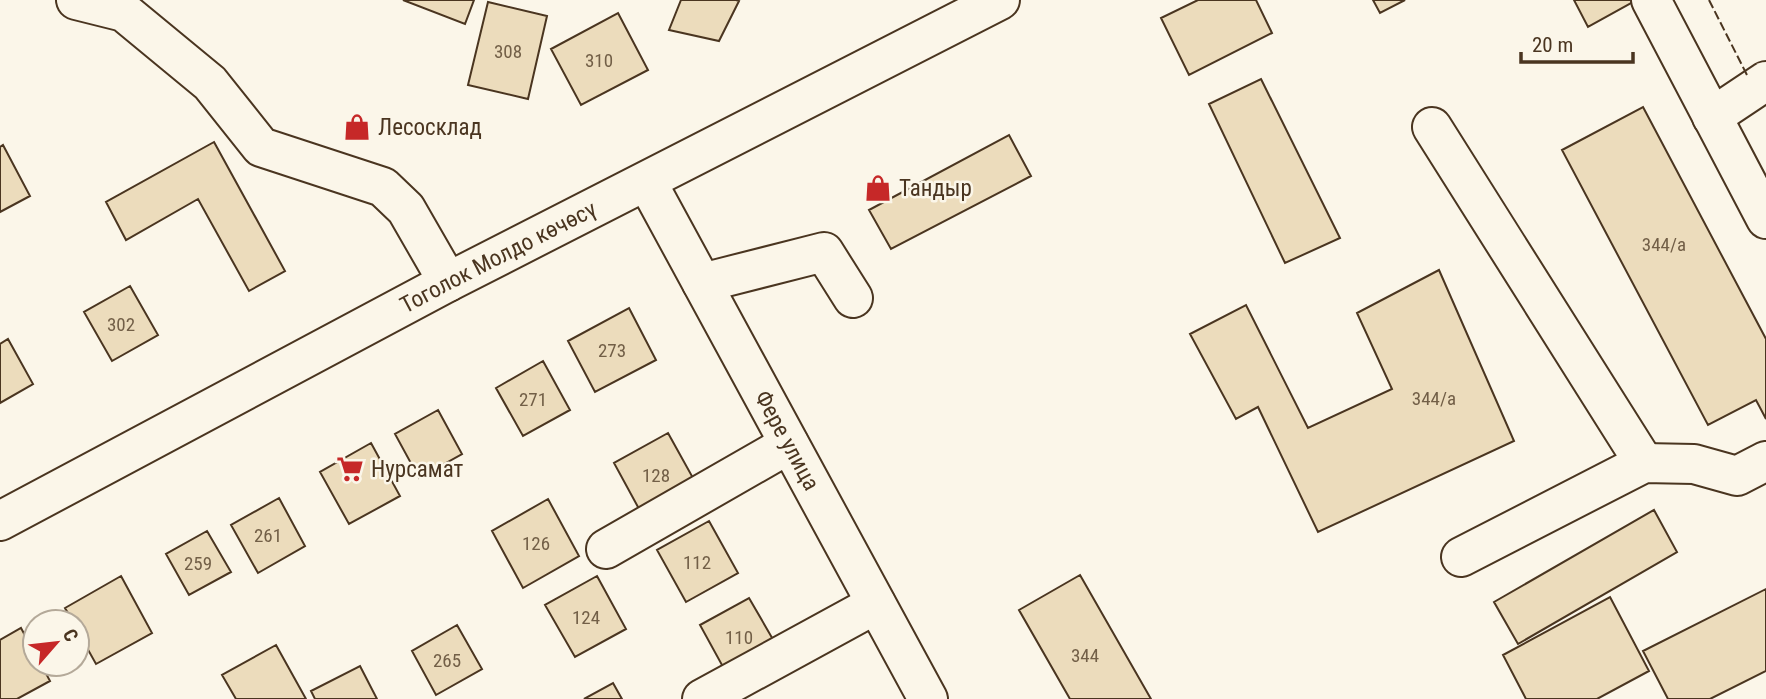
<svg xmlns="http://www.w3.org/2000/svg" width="1766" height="699" font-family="'Roboto Condensed',sans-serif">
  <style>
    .building { fill: #ecdcbc; stroke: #4a3520; stroke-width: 2 }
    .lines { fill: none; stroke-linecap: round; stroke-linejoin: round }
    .minor-casing { stroke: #4a3520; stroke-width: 42 }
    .major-casing { stroke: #4a3520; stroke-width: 42 }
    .minor { stroke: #fbf6e9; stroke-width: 38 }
    .major { stroke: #fbf6e9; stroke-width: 38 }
    .fence { stroke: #4a3520; stroke-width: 2; stroke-dasharray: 9 3.5; stroke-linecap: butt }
    .labels { text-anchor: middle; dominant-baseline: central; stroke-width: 5; stroke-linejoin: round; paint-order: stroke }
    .number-label { font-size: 19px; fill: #725f47 }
    .poi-label { font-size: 23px; fill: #4a3520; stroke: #fbf6e9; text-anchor: start }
    .street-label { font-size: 23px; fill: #4a3520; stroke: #fbf6e9 }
  </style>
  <rect width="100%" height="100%" fill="#fbf6e9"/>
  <path class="building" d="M403,0H474L465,24Z
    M681,0H736L739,1L719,41L669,30Z
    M1198,0H1256L1272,33L1189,75L1161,18Z
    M1373,0H1405L1380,13Z
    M1574,0H1635V1L1588,27Z
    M488,2L547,16L528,99L468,85Z
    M618,13L648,70L581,105L551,49Z
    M1261,79L1340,238L1285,263L1209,104Z
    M1643,107L1766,339V419L1756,400L1708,425L1562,150Z
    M1009,135L1031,176L891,249L869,210Z
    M214,142L285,271L249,291L198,199L126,240L106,202Z
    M3,145L30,196L0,212V147Z
    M1439,270L1514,441L1318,532L1258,407L1236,419L1190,334L1246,305L1308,428L1392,389L1357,313Z
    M130,286L158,335L112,361L84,312Z
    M629,308L656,360L595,392L568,341Z
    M8,339L33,384L0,403V344Z
    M543,361L570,410L523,436L496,388Z
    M438,410L462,454L419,478L395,434Z
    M668,433L698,487L644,518L614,463Z
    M371,443L400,496L349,524L320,472Z
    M279,498L305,546L258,573L231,525Z
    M548,499L579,556L523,588L492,531Z
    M1654,510L1677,552L1518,644L1494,602Z
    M709,521L738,573L686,602L657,550Z
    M207,531L231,572L189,595L166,554Z
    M1080,575L1151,699H1070L1019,610Z
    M121,576L152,633L96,664L77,630V622H73L65,608Z
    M597,576L626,629L575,657L545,605Z
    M1766,589V671L1710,699H1668L1643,651Z
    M1610,597L1649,671L1597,699H1526L1503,655Z
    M749,598L778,648L728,676L700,625Z
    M457,625L482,669L436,695L412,651Z
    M21,628L35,654V664H41L50,681L17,699H0V640Z
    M276,645L306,699H236L222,675Z
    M360,666L377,699H315L311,691Z
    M613,683L622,699H584Z"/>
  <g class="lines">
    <defs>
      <g id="minor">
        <path d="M76,0L124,12L210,83L261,147L383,187L406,209L448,282"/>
        <path d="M1651,0L1766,219"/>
        <path d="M1712,117L1766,81"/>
        <path d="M1432,127L1644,463"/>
        <path id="s1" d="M647,182L928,699"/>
        <path d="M702,283L824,252L853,298"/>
        <path d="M606,549L789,444"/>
        <path d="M1461,557L1644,463L1694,464L1737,476L1766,461"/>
        <path d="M702,699L876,604"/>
      </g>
      <g id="major">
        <path id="s2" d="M0,521L448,282L1000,0"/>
      </g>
    </defs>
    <use href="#minor" class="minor-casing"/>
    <use href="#major" class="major-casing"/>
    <use href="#minor" class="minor"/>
    <use href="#major" class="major"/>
    <path class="fence" d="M1709,0L1748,77"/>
  </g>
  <defs>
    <symbol id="shop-bare" viewBox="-9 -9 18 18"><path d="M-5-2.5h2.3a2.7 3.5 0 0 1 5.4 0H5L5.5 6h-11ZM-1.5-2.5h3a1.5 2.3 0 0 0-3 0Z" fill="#c62828" stroke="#fbf6e9" stroke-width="2.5" paint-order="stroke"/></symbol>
    <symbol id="supermarket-bare" viewBox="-9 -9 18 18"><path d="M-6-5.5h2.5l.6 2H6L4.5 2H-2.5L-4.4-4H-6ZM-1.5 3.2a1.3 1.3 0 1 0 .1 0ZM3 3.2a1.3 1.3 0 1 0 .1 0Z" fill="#c62828" stroke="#fbf6e9" stroke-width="2.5" paint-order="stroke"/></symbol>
  </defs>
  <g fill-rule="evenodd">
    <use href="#shop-bare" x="338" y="108" width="38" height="38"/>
    <use href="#shop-bare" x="859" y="169" width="38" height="38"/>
    <use href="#supermarket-bare" x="331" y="450" width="38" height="38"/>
  </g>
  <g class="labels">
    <g class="number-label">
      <text x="508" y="51">308</text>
      <text x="599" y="60">310</text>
      <text x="1664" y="244">344/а</text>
      <text x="121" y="324">302</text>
      <text x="612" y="350">273</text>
      <text x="1434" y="398">344/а</text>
      <text x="533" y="399">271</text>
      <text x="656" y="475">128</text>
      <text x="268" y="535">261</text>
      <text x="536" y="543">126</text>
      <text x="697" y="562">112</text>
      <text x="198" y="563">259</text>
      <text x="586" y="617">124</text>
      <text x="739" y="637">110</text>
      <text x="1085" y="655">344</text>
      <text x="447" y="660">265</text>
    </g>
    <g class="poi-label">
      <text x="378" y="127">Лесосклад</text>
      <text x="899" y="188">Тандыр</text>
      <text x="371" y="469">Нурсамат</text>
    </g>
    <g class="street-label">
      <text stroke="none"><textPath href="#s2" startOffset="564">Тоголок Молдо көчөсү</textPath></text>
      <text stroke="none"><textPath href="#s1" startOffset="294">Фере улица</textPath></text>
    </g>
  </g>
  <g transform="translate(56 643) rotate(62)"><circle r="33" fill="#fbf6e9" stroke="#b4a999" stroke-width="2"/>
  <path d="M0-5L12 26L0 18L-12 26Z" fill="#c62828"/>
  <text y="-10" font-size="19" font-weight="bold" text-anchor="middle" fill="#4a3520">С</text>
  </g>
  <path d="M1521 52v10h112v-10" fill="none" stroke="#4a3520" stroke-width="3.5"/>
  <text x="1532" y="52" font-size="21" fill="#4a3520" stroke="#fbf6e9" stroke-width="5" paint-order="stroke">20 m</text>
</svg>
